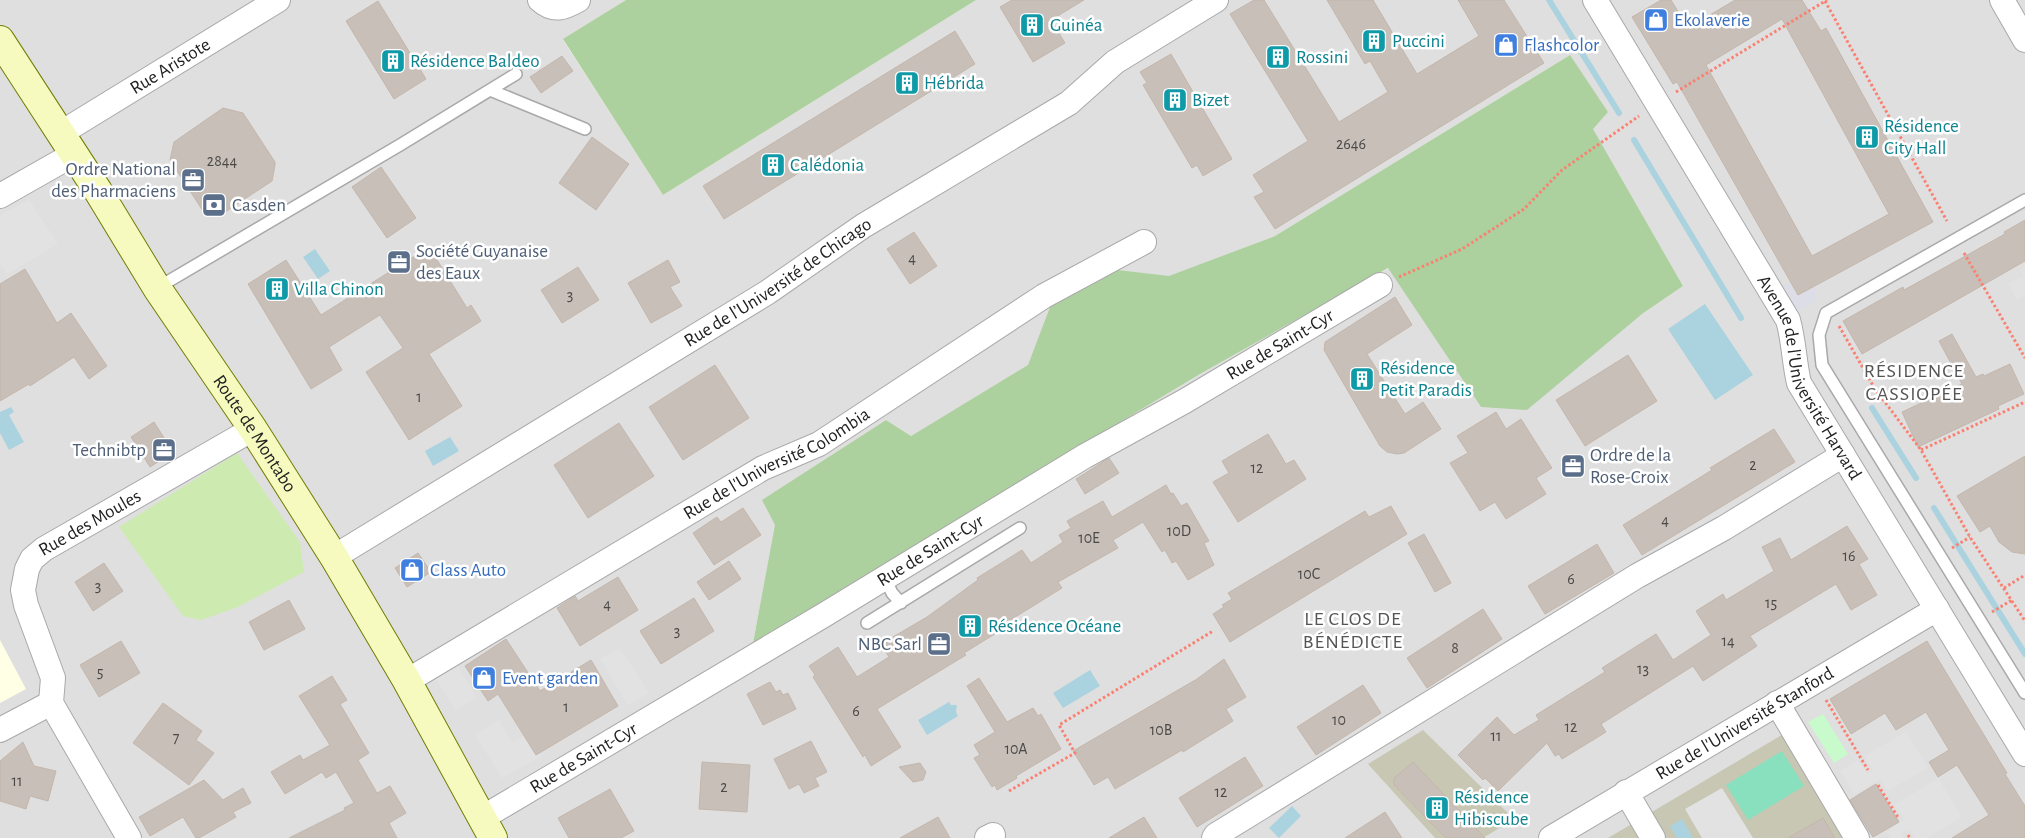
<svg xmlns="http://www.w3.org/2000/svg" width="2025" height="838" font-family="'Alegreya Sans',sans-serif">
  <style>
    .residential { fill: #e0dfdf; fill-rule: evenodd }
    .education { fill: #ffffe5 }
    .construction { fill: #c7c7b4 }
    .grass { fill: #cdebb0 }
    .forest { fill: #add19e }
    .park { fill: #c8facc }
    .pitch { fill: #88e0be }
    .parking { fill: #e2e2e2 }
    .plaza { fill: #dddde8 }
    .water { fill: #aad3df }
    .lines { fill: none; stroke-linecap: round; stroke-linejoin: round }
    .stream { stroke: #aad3df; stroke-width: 6 }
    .building { fill: #c7bfb8; stroke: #c4b6ab; fill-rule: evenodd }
    .lane-casing { stroke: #a9a9a9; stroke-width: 14 }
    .street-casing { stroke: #a9a9a9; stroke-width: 26 }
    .secondary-casing { stroke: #707d05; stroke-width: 30 }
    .path { stroke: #fa8072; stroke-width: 3; stroke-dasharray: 2.5 2.5; stroke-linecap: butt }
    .lane { stroke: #fff; stroke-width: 11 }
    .street { stroke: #fff; stroke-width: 24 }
    .secondary { stroke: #f7fabf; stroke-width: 28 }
    .labels { text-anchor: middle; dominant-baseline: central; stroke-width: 5; stroke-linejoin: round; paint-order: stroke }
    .number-label { font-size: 16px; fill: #4b4948 }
    .shop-label { font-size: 19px; fill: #366cbe; stroke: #fff; text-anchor: start }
    .culture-label { font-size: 19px; fill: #0d838f; stroke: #fff; text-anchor: start }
    .street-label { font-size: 19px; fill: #222; stroke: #fff }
    .service-label { font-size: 19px; fill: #4e5e75; stroke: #fff; text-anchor: end }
    .neighbourhood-label { font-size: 20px; letter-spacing: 1px; fill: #555; stroke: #fff }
  </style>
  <rect width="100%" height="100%" fill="#f2efe9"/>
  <path class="residential" d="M0,0H626L563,40L663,195L976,0H2025V838H0ZM1570,55L1592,128L1683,286L1642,314L1481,407L1389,268L1200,374L753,642L776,525L763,500L886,420L911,436L1029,365L1050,307L1118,270L1169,277L1275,236Z"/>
  <path class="education" d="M0,640L26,689L0,703Z"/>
  <path class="construction" d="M1423,730L1514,819L1483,838H1435L1368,764Z
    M1785,733L1849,838H1608Z"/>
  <path class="grass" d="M237,453L300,542L304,572L238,607L201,620L183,616L119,527Z"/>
  <path class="forest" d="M626,0H976L663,195L563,39Z
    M1570,55L1608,112L1593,129L1683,286L1642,314L1527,410L1481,407L1388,268L1200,374L753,643L775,525L762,500L886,420L911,436L1028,365L1050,307L1118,270L1169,276L1275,236Z"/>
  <path class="park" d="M1823,714L1848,754L1834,763L1808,722Z"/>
  <path class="pitch" d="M1782,751L1804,786L1748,820L1726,785Z"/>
  <path class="parking" d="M29,200L58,244L7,274L0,264V215Z
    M2025,267V295L2017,300L2008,283L2024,276L2020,270Z
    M620,648L649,693L628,705L600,659Z
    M457,664L477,698L455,710L435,677Z
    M499,720L513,743L528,734L542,756L502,778L475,735Z
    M1906,732L1928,768L1887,791L1880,780L1854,794L1840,771L1858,760L1867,774L1873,771L1864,756Z
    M1938,778L1962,817L1927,838H1915L1910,830L1902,833L1905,838H1891L1887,832L1904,819L1895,805Z
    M1722,788L1753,838H1702L1685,809Z"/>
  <path class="plaza" d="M1790,282L1798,295L1814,286L1817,300L1794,313L1779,288Z"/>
  <path class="water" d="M315,249L330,271L318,279L303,257Z
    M1705,304L1753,375L1715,400L1668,329Z
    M11,407L14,412L9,415L24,442L9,450L0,433V412Z
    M450,437L459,451L433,466L425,451Z
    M1090,670L1100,686L1063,708L1053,693Z
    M949,702L951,705H957L956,712L958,716L927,735L918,720Z
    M1292,806L1301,816L1279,838L1269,828Z
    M1682,819L1693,838H1677L1670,826Z"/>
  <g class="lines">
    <path class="stream" d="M1549,0L1619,113
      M1634,140L1741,318
      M1872,408L1916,478
      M1934,508L2025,654"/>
  </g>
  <path class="building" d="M1012,0H1084L1051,20L1065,43L1033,62L1000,7Z
    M1254,0H1264L1339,122L1388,92L1370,61L1365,64L1327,0H1373L1417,74L1479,36L1458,0H1504L1544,63L1275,229L1254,197L1264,192L1253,175L1308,141L1230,14Z
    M1661,0H1671L1688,28L1735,0H1802L1821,31L1826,28L1933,222L1798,295L1677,82L1673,84L1632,17ZM1782,19L1889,214L1812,256L1706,65Z
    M378,1L426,79L394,99L346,21Z
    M955,31L975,64L724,219L703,186Z
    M1171,54L1232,159L1203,176L1197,165L1192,168L1143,85L1147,83L1140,72Z
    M562,56L573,71L541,93L530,77Z
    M223,108L243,113L275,162V165L272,181L222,214L203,211L170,160L174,142Z
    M592,137L629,164L596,210L559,183Z
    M381,167L416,218L387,238L352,187Z
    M2025,220V261L1862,354L1843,321L1903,287L1904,290L2005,234L2004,232Z
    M914,232L937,266L910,284L887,249Z
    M429,247L467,308L471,305L481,321L429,354L462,406L409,440L366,372L403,348L380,315L329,347L342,370L311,389L248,284L286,260L321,315Z
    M668,260L680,282L670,287L682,306L651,323L628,283Z
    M578,267L599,300L562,323L541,290Z
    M25,269L57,323L71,313L107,366L89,379L74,357L30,386L29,384L0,401V284Z
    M1395,297L1412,325L1367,354L1405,414L1423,402L1441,429L1404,453L1397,454L1387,452L1380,446L1324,350L1325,342Z
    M1952,334L1976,377L1983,374L1984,376L2010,364L2024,394L1998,406L1999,409L1918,447L1902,412L1962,384L1939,341Z
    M1628,355L1657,401L1585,446L1556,400Z
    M715,365L749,418L683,460L649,407Z
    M1496,412L1506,429L1521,419L1552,468L1536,478L1546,494L1506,519L1495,502L1480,511L1450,463L1468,453L1457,436Z
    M154,422L173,452L150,467L131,437Z
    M619,423L654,476L588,518L554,465Z
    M1774,429L1795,462L1642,555L1623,525L1712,470L1710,468Z
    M1268,434L1286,464L1294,460L1306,479L1238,522L1213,482L1229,473L1222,461Z
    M2025,456V554L2012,552L1999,542L1990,526L1980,532L1957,496Z
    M1109,458L1119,473L1085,494L1076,479Z
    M1166,485L1171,494L1173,493L1181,506L1187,503L1209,541L1204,543L1214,565L1188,580L1176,561L1172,563L1165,550L1162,552L1143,522L1113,540L1118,548L1058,582L1062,588L996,629L998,632L964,653L966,655L877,709L901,747L871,766L865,755L863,757L813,677L815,675L809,666L838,647L857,677L889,657L881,644L927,617L978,580L977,578L1022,550L1031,563L1063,542L1059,535L1071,528L1067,521L1103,501L1112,517Z
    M1391,506L1407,534L1230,642L1213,614L1224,607L1222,605L1232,599L1228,593L1365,511L1369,517Z
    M743,508L761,535L714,565L693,533L717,517L721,522Z
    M1847,526L1868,559L1859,564L1877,595L1851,610L1836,584L1750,636L1757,646L1703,681L1693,666L1601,724L1606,732L1562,759L1559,754L1555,756L1547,743L1498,791L1485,778L1483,780L1458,755L1497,717L1514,735L1539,720L1536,715L1605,672L1602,668L1656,634L1673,660L1711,635L1696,611L1723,594L1726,600L1774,571L1762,547L1780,538L1791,560Z
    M1424,534L1451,583L1435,592L1408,543Z
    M1597,544L1614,573L1545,614L1528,586Z
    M418,553L431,572L407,587L395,568Z
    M729,561L741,579L709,600L697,582Z
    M104,563L123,591L93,611L75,582Z
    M618,577L638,610L580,646L557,608L575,596L578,601Z
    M694,598L714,631L661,664L640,631Z
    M289,600L305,629L264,650L249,622Z
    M1483,609L1502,639L1427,688L1407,658Z
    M506,639L540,691L591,660L618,706L536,755L498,694L488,701L465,666Z
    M121,641L140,673L99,697L80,665Z
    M1927,641L2007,773L2005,774L2025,806V838H1952L1989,815L1957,765L1938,777L1929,762L1949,750L1926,712L1896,730L1885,713L1851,734L1830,699Z
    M1224,659L1246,697L1226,709L1233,721L1183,752L1182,750L1115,789L1108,777L1094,785L1073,751L1197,679Z
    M332,676L347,700L340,704L369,753L358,760L377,793L390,786L406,813L389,823L397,838H289L345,810L344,808L354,803L336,772L326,778L322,772L285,794L271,772L300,755L303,760L330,745L299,696Z
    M979,678L1007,722L1033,708L1038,716L1041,714L1061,749L1016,776L1017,778L997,790L995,785L992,787L974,758L980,755L974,745L995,732L967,686Z
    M770,682L776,692L780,690L783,695L788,693L796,709L763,725L747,694Z
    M1363,685L1381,713L1316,755L1297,727Z
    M163,703L202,731L196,740L214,753L189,785L133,743Z
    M811,741L827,772L815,778L819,786L804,793L799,784L789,789L774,759Z
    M23,742L34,766L56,771L48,801L30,796L26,809L0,801V761Z
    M1245,757L1263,786L1197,827L1179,798Z
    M702,762L750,765L747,812L699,809Z
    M1413,762L1485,838H1446L1394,785V778Z
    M920,763L926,772L923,780L913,782L899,767Z
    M204,780L223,800L243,788L251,803L233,812L236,817L199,838H196L183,817L150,836L139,817Z
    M1876,784L1899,822L1873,837L1850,800Z
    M610,789L634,831L621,838H569L558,818Z
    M1385,812L1402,838H1345Z
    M938,817L950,838H900Z
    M1144,817L1157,838H1109Z
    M1823,818L1835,838H1788Z"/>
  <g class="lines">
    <defs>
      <path id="lane" d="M490,90L585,129
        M2025,200L1826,313L1819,335L1822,365L2025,693
        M157,288L400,145L516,74
        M885,578L892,593L901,603
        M867,623L1020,528"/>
      <g id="street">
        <path d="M540,0C553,12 564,8 578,0"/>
        <path id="s1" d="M1595,0L1788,320C1794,341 1794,362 1799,383L2025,754"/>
        <path d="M2002,0L2025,40"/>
        <path id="s2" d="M61,133L278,0"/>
        <path d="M0,196L74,154"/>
        <path id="s3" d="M334,557L768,292L863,226L1069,103L1115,62L1216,0"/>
        <path id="s4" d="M407,681L763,468L819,444L1044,296L1144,242"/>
        <path d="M1777,703L1857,838"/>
        <path d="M0,730L51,703"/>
        <path d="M1626,792L1653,838"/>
        <path id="s5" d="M482,818L824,615L1085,456L1185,401L1380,285"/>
        <path id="s6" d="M129,838L51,703L53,678L26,605L23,590L27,569L32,559L44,549L253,429"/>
        <path d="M987,838L993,835"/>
        <path d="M1214,838L1216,835L1637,576L1724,528L1843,455"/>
        <path id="s7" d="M1551,838L1937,609"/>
      </g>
      <g id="secondary">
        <path id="s8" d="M0,40L98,191L157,288L253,429L334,557L407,681L493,838"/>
      </g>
    </defs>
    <use href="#lane" class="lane-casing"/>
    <use href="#street" class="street-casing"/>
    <use href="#secondary" class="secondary-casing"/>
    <path class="path" d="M1825,1L1947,221
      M1676,92L1827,0
      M1964,253L2025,358
      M1399,277L1462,249L1524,209L1562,170L1639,116
      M1839,326L1875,389L1921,450L1970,537L2025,621
      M1921,450L2025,402
      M1952,548L1970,537
      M2004,588L2025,575
      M1992,612L2012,600
      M1826,700L1868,770
      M1878,785L1899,819
      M1009,791L1075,753L1059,725L1213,631
      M1908,835L1910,838"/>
    <use href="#lane" class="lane"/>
    <use href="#street" class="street"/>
    <use href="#secondary" class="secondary"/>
  </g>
  <defs>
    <symbol id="shop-square" viewBox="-11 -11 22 22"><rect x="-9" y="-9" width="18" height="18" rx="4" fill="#3f7fe0" stroke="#fff"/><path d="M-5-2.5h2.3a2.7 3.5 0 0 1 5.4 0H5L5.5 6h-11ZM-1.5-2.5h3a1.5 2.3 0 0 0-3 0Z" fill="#fff"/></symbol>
    <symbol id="building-square" viewBox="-11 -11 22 22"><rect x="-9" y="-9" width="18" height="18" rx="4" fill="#0f9aa8" stroke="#fff"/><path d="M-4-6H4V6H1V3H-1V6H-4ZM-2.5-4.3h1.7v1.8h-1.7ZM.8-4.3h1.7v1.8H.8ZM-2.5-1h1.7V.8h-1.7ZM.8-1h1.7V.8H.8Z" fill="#fff"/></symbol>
    <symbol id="office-square" viewBox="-11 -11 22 22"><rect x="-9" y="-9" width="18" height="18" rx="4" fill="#5c6f8a" stroke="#fff"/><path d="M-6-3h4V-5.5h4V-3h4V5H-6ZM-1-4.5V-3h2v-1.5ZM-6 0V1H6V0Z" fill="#fff"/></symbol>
    <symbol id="bank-square" viewBox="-11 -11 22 22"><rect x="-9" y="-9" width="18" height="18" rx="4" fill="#5c6f8a" stroke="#fff"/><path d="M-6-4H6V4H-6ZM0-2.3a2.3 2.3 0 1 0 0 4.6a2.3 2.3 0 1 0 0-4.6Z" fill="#fff"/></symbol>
  </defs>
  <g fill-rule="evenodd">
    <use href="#shop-square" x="1642" y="6" width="28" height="28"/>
    <use href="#building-square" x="1018" y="11" width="28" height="28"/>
    <use href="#building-square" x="1360" y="27" width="28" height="28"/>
    <use href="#shop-square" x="1492" y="31" width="28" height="28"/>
    <use href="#building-square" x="1264" y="43" width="28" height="28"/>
    <use href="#building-square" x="379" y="47" width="28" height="28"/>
    <use href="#building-square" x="893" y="69" width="28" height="28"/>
    <use href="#building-square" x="1161" y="86" width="28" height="28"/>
    <use href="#building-square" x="1853" y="123" width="28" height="28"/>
    <use href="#building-square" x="759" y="151" width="28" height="28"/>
    <use href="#office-square" x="179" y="166" width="28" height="28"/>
    <use href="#bank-square" x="200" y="191" width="28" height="28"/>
    <use href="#office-square" x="385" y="248" width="28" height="28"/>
    <use href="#building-square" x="263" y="275" width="28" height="28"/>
    <use href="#building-square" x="1348" y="365" width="28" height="28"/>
    <use href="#office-square" x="150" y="436" width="28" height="28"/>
    <use href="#office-square" x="1559" y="452" width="28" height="28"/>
    <use href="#shop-square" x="398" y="556" width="28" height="28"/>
    <use href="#building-square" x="956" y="612" width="28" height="28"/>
    <use href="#office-square" x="925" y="630" width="28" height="28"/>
    <use href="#shop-square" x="470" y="664" width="28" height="28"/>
    <use href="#building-square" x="1423" y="794" width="28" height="28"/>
  </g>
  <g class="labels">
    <g class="number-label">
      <text x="1351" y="144">2646</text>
      <text x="222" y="161">2844</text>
      <text x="912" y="258">4</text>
      <text x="570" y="295">3</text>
      <text x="419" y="397">1</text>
      <text x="1753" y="465">2</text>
      <text x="1257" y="468">12</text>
      <text x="1665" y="520">4</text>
      <text x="1179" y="531">10D</text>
      <text x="1089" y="538">10E</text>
      <text x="1849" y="556">16</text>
      <text x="1309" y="574">10C</text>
      <text x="1571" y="579">6</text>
      <text x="98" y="586">3</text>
      <text x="1771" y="603">15</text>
      <text x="607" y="604">4</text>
      <text x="677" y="631">3</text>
      <text x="1728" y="641">14</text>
      <text x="1455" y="648">8</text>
      <text x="1643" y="669">13</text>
      <text x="100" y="672">5</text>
      <text x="566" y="707">1</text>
      <text x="856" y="711">6</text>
      <text x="1339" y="720">10</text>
      <text x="1571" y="727">12</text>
      <text x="1161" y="730">10B</text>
      <text x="1496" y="736">11</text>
      <text x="176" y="738">7</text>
      <text x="1016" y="749">10A</text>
      <text x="17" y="781">11</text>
      <text x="724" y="787">2</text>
      <text x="1221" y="792">12</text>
    </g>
    <g class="shop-label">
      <text x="1674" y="20">Ekolaverie</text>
      <text x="1524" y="45">Flashcolor</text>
      <text x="430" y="570">Class Auto</text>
      <text x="502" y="678">Event garden</text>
    </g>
    <g class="culture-label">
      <text x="1050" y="25">Guinéa</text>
      <text x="1392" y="41">Puccini</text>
      <text x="1296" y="57">Rossini</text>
      <text x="410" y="61">Résidence Baldeo</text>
      <text x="924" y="83">Hébrida</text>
      <text x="1192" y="100">Bizet</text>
      <text x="1884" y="126">Résidence<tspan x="1884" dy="22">City Hall</tspan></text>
      <text x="790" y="165">Calédonia</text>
      <text x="294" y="289">Villa Chinon</text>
      <text x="1380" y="368">Résidence<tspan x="1380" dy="22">Petit Paradis</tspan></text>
      <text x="988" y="626">Résidence Océane</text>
      <text x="1454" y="797">Résidence<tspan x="1454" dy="22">Hibiscube</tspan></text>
    </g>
    <g class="street-label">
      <text stroke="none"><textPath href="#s2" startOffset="128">Rue Aristote</textPath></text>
      <text stroke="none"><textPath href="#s3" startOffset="522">Rue de l’Université de Chicago</textPath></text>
      <text stroke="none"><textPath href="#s5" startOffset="928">Rue de Saint-Cyr</textPath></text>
      <text stroke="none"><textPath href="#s1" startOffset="436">Avenue de l'Université Harvard</textPath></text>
      <text stroke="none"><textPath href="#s8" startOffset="469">Route de Montabo</textPath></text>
      <text stroke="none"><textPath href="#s4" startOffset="429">Rue de l'Université Colombia</textPath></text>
      <text stroke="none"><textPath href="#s6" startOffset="375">Rue des Moules</textPath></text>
      <text stroke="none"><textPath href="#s5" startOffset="522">Rue de Saint-Cyr</textPath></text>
      <text stroke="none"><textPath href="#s7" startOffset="225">Rue de l'Université Stanford</textPath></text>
      <text stroke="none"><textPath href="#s5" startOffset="118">Rue de Saint-Cyr</textPath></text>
    </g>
    <g class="service-label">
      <text x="176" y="169">Ordre National<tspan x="176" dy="22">des Pharmaciens</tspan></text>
      <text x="232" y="205" text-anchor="start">Casden</text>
      <text x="416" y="251" text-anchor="start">Société Guyanaise<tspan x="416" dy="22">des Eaux</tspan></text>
      <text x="146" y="450">Technibtp</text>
      <text x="1590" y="455" text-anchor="start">Ordre de la<tspan x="1590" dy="22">Rose-Croix</tspan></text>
      <text x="922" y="644">NBC Sarl</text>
    </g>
    <g class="neighbourhood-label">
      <text x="1914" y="371">RÉSIDENCE<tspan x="1914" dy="23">CASSIOPÉE</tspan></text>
      <text x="1353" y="619">LE CLOS DE<tspan x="1353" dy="23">BÉNÉDICTE</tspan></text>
    </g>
  </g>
</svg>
